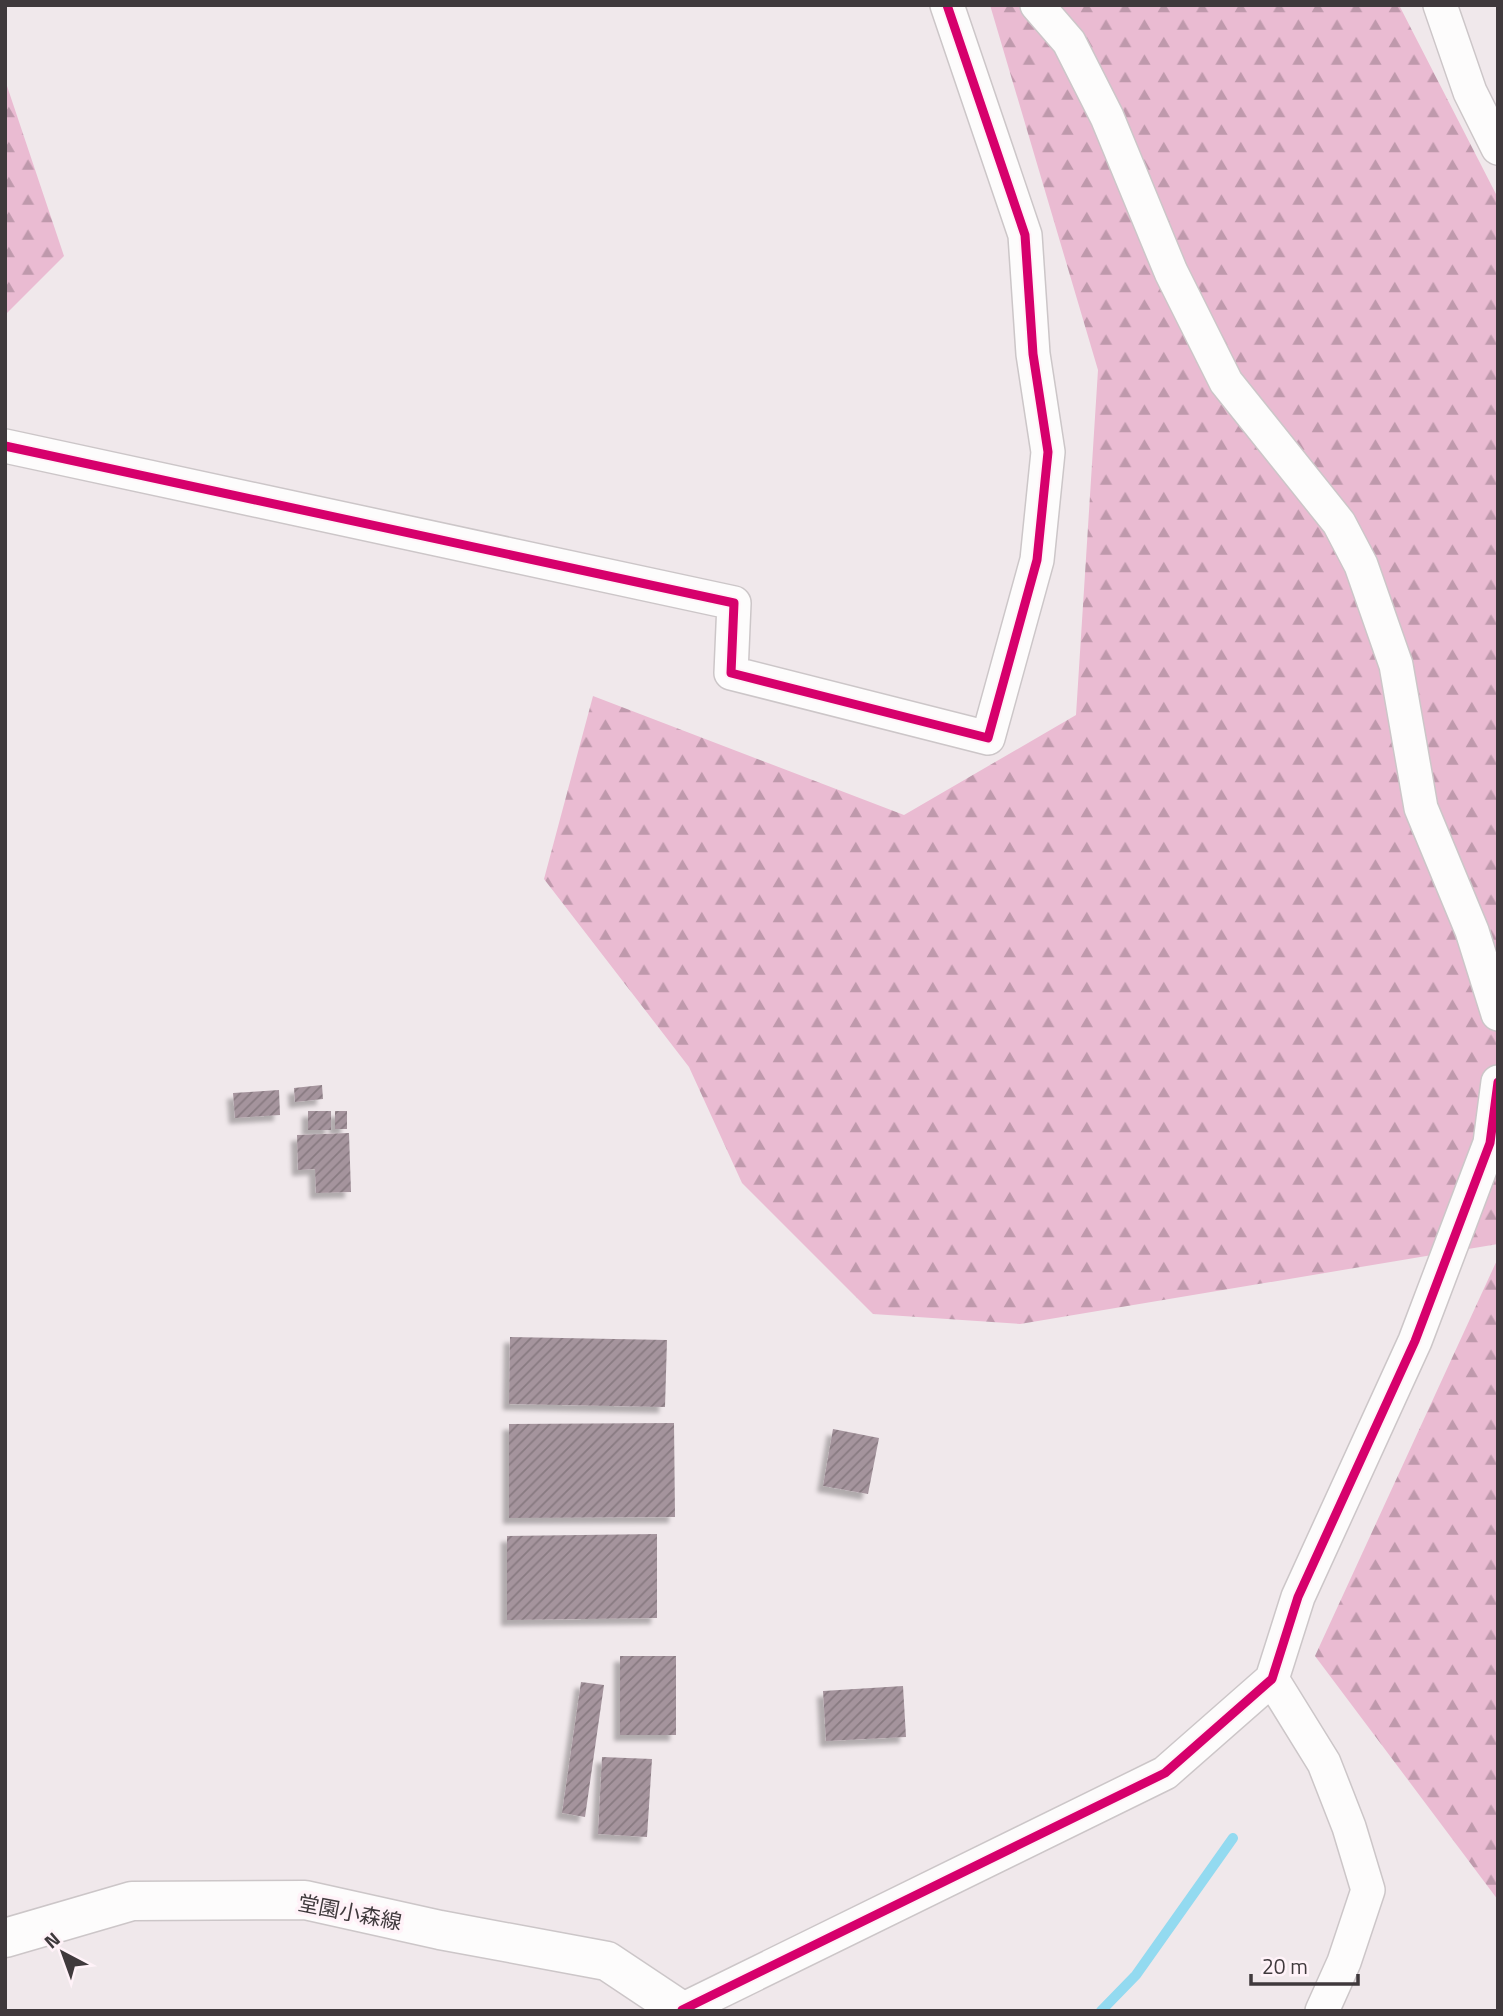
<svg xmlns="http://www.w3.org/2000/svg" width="1503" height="2016" font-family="'Titillium Web','Noto Sans JP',sans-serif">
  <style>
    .forest { fill: url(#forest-firs) }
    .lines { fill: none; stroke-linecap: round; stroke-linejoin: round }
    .stream { stroke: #93daf0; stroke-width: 10 }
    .building { fill: url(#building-hatch); filter: url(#shadow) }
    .street-casing { stroke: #ccc6c8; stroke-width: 36 }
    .secondary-casing { stroke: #ccc6c8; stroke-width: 41 }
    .street { stroke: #fdfcfc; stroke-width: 33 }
    .secondary { stroke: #fdfcfc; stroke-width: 38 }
    .cycleway-casing { stroke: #fff2f8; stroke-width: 13 }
    .cycleway { stroke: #d6006c; stroke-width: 9 }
    .labels { text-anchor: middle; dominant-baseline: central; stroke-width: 7; stroke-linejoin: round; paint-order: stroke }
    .street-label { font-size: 21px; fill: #3f393c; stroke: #fff2f8 }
  </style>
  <defs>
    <pattern id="forest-firs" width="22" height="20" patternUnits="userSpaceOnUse" patternTransform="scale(1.75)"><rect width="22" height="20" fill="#eabbd2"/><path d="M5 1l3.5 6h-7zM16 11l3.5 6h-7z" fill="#bf99ac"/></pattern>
    <pattern id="building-hatch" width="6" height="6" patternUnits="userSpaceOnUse" patternTransform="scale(1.75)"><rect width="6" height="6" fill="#a5949d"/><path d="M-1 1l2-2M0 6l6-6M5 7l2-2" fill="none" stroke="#887a81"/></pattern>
    <filter id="shadow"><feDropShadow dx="-6" dy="6" stdDeviation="2" flood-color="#0004"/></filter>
  </defs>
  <rect width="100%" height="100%" fill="#f0e8eb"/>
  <path class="forest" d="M990,5H1399L1498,198V1244L1020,1324L873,1314L742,1183L689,1067L544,879L593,696L904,815L1076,715L1098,370Z
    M5,80L64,256L5,315Z
    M1498,1258V1900L1315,1656Z"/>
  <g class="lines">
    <path class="stream" d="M1101,2011L1136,1975L1233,1838"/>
  </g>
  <path class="building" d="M322,1085L323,1099L295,1102L294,1088Z
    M279,1090L280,1115L235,1118L233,1093Z
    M308,1111H331V1130H308Z
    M335,1111H347V1129H335Z
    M349,1133L351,1192L316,1193L315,1169L298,1170L297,1135Z
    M510,1337L667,1340L665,1407L509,1404Z
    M674,1423L675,1517L509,1518V1424Z
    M833,1429L879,1438L868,1494L823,1486Z
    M657,1534V1618L507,1620V1536Z
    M620,1656H676V1735H620Z
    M581,1682L604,1685L585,1817L562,1813Z
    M903,1686L906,1737L826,1741L823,1691Z
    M602,1757L652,1759L647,1837L598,1834Z"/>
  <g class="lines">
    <defs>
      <path id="street" d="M1037,5L1069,42L1107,117L1171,272L1226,382L1339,523L1361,565L1396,665L1421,808L1472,931L1498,1014
        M1440,5L1470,92L1498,148
        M5,446L734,603L731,673L988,738L1037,560L1048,452L1033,354L1025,235L947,5
        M1272,1679L1324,1763L1349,1827L1368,1890L1344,1962L1322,2011
        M682,2010L1165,1773L1272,1679L1298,1597L1415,1341L1490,1143L1498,1082"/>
      <path id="secondary" d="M5,1938L132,1901L305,1900L440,1930L607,1961L682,2011"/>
    </defs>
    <use href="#street" class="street-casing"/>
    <use href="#secondary" class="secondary-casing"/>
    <use href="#street" class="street"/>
    <use href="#secondary" class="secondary"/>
    <defs>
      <path id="cycleway" d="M5,446L734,603L731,673L988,738L1037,560L1048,452L1033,354L1025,235L947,5
        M682,2010L1165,1773L1272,1679L1298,1597L1415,1341L1490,1143L1498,1082"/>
    </defs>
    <use href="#cycleway" class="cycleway-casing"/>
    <use href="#cycleway" class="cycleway"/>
  </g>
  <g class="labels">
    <g class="street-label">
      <text transform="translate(350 1912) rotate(11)">堂園小森線</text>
    </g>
  </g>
  <rect width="1503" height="2016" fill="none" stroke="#3f393c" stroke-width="14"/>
  <g transform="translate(63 1953) rotate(319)" stroke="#fff2f8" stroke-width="5" paint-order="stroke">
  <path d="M0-5L12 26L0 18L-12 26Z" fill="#3f393c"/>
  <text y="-10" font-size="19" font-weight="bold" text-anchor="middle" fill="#3f393c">N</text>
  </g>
  <path d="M1251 1974v10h107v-10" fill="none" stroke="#3f393c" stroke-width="3.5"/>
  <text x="1262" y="1974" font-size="21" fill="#3f393c" stroke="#fff2f8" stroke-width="5" paint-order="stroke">20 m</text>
</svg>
